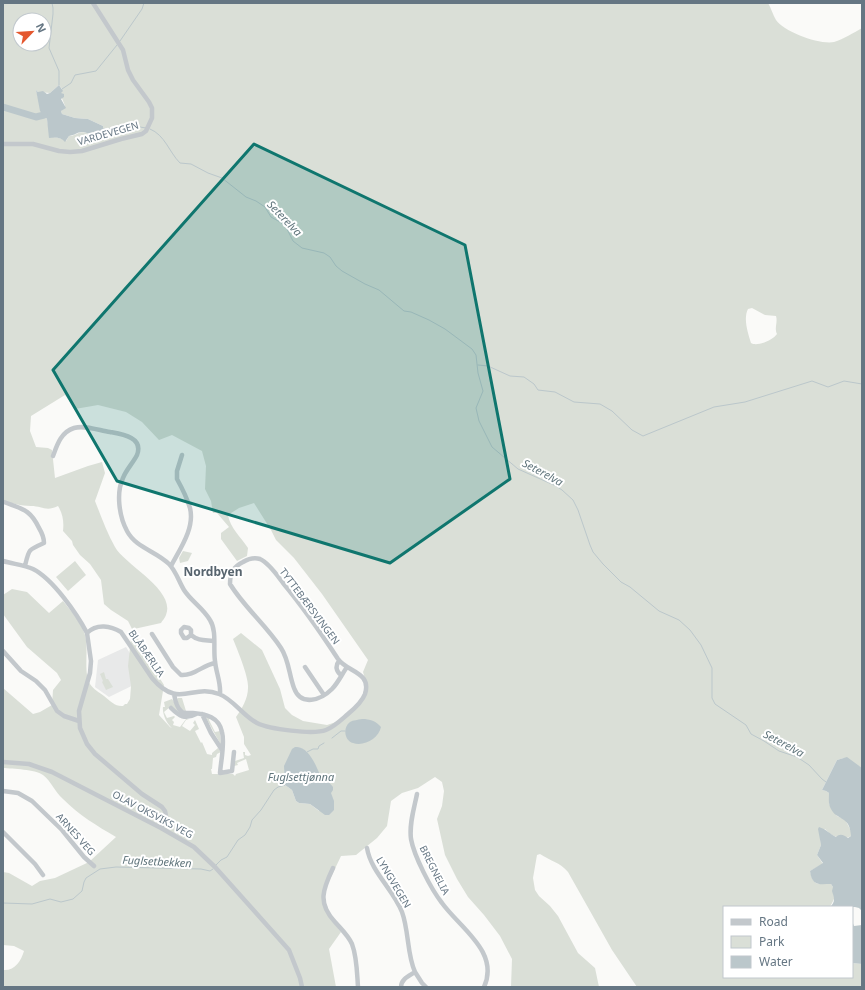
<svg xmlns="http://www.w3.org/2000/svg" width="865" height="990" font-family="'Noto Sans',sans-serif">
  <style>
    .built { fill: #e8e9e9 }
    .green { fill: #dadfd7; fill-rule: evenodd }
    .water { fill: #bbc7cb }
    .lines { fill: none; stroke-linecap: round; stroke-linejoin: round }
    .stream { stroke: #bbc7cb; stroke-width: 1 }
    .river { stroke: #bbc7cb; stroke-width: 7 }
    .minor { stroke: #c3c8cc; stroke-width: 4.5 }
    .marked { fill: #0f766e; fill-opacity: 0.2; stroke: #0f766e; stroke-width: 3; stroke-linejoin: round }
    .labels { text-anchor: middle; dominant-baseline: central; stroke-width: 4; stroke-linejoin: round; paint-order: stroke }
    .street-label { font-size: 10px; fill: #657683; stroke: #fff }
    .water-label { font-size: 11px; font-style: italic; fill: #60757c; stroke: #fff }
    .quarter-label { font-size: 12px; font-weight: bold; fill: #57646e; stroke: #fff }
  </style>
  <rect width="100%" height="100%" fill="#fafaf8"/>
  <path class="built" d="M126,647L146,679L109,697L95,687L98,660Z"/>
  <path class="green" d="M3,3H768C771,8 773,15 776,20C784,32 820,45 834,42C844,39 853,33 862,28V768L844,758L837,760L822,790L826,791L829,793V804L837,816L844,819L846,821L851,831V836C842,841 831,836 825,829L820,834L821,845L817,855L823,864L810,871C814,888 818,883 831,884L833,887V894L835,897L830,907H724V977H852V963L862,964V987H637L612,950L568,872C560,862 550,861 540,854L537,855L533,878L535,890L539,896L550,906L558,916L578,953L595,968L599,987H511L512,959L500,936L484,915L468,897L457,879L445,855L437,819L442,806L444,791L442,782L435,777L418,788L402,793L391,801L387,826L377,838L356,855L341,856L323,894L332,921L341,932L329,949L336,987H3V970C15,971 21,961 24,951L14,946L3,945V872L9,873L32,886L40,881L55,878L89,862L116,837C97,826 79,815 63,799C55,792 51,781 43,775C35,769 13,769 3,768V688L33,714L40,712L52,705L53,690L61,680L57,673L27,647L3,614V595L12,589L27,592L49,613L63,601C71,611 81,622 85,635C89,650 83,672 90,684C93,689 100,693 104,696C110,701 116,707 123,706L125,704H127L130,699L131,686L128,666L132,629L128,621L111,610L104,604L101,580L90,564L80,555L73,545L72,541L63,531C64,522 63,514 58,506C46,512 42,506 31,506C20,506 13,503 3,501ZM20,20H44V44H20ZM59,85L62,89C59,96 63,99 65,106L61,111L62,114L75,118L88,119L103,126V129L89,134C79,129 77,136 69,136L66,141L63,139L54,137L48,125L47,119L42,113L36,90L38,92L50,93ZM752,308L765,315L776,316C778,322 774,328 777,334C773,340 757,347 751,343C748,333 743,319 748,309ZM65,395L75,409L98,405L126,412L142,422L159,440L172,435L202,451L206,466L205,489L211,501L213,513H217L229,527L221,533V539L237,561L247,556L248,548C241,537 230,528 228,515L239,508L254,503L271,530L276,540L294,558L322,594L368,660L363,672L366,682L363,695L354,710L336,722L327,725L303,721L292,715L285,708L280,689L262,650L241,633L233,639C237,649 249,677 248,688C248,698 242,709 236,717L244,737V744L251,755L248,756L245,755V752H243L244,758L235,761L234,766L238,765L237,763L246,759L249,770L236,774L235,776L233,774H212L211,769H212L213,758L216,757L217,754L221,752L218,748L212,753V755L207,754L202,742L201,743L195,731L199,729L195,720L193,723L195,725L190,731L182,726L186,720L189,719H186L180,727L173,725L174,722L172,720L175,717L174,716L167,718L164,712L170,707L184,716L172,699L164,702L165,707H163C162,714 167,724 172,728L170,727L159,715L164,685L145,655L134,629L161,623C162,621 165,618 166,615C176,590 125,565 115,547C107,533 101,516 95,501L105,473L102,462L88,466L55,478L52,450L48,448L36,447L30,431L31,416ZM299,747L307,752L319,811L310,804L299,803L296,801L292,790L285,785C284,764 284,762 299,747Z
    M183,551L192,553L188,561L180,563L179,558Z
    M75,561L86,575L68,591L56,577Z
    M104,672L106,679H108L113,687L106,690L102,682L103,681L100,674Z
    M178,698H182L186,711L181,710L178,703L177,699Z
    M207,717L210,718L209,720L215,732L220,731L221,745L206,718Z"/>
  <path class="water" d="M59,85L63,91L61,93L64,94V97L61,99L66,108L61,111L62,114L75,118L88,119L103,126V129L100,132H93L89,134C79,129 77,135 69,136L65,142C61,137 55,137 49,138L47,119L40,111L36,90L38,92L43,91L47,94L50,93Z
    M362,719C370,719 376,721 381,727C379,738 364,747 353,743C345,741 342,728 350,722C353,720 358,720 362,719Z
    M295,747C310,745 318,771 323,782L327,780L333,787V790L331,793L334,801V810L329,815H325L310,804L299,803L296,801L292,790L285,785L284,766L292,749Z
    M847,757L862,768V911L859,908L855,907H830C836,901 834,898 832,891L833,887L831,884C820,884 812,887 810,871L823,863L817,855L821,845L818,829L819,827C826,829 830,834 836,837C840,833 844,835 848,838L851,836C850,815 837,821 831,809C828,804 829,799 829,793L826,791L822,790L837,760Z
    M852,921L854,926L862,925V964L852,963Z"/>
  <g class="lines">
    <path class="stream" d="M52,3L53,8V14L49,48L59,71V85
      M120,41L142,9L144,3
      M62,89L71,83L75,75L96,71L117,45
      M103,129L140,127L146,128
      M150,129C165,135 169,152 180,163L191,164L208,173L222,178L246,197L256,201L265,207L271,217L280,222L286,227L293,241L302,248L324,253L330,257L336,266L342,271L365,284L379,290L404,311L411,312L429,320L445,329L472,349L476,355L478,373L483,391L476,408L479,421L492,447L518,469L556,486L562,490L573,500L578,510L590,545L593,552L603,564L621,582L630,587L659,611L679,620L690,630L701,645L712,668V698L715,704L746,725L751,734L764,741L779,751L797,757L809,765L822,779L826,782
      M478,365L488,366L510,376L524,377L534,384L538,390L555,392L574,402L600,404L612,411L632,430L643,436L714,407L745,402L812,381L828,387L844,381L862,384
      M332,738L341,731H345
      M307,752L313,749H318L319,746L324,743
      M216,865L221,860L227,857L238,840L245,835L250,827L252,820L261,810L274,790L278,787L285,785
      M3,903L32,904L50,899L61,902L73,899L82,891L84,882L86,878L100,869L116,867L201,869L210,871L213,869"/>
    <path class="river" d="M3,107L36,117L44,115"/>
    <path class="minor" d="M3,144H33L59,151L70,152L82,151L121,139L142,134L146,131L152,118V108L149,102L133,80L128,70L123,50L93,3
      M53,456C57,445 61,432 74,428C85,425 98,430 110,432C121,434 144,437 137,455C133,463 126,470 123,478C116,493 119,516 127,531C136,548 156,551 169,564C176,571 179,582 184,590C191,601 203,608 210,620C217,631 213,648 215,661C216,673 221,682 220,694
      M4,502C22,509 30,509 39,528C42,533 44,537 44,543C28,550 29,549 25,566
      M3,561C13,564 24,565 33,569C53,579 77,614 87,633
      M171,566C180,549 195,528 190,508C187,498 182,488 177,479V471L182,455
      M152,634L173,667L181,675C194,676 203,665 215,663
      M191,635L187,638H184L181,633V630L184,627L189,628L191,630V635C198,641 205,640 213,641
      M3,651L21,671L36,681L45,690L57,711L64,716L79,721
      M339,661C335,666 336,671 341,675
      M305,667L324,695
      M174,694C175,699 176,707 181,711C184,714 189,713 193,713C206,714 219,717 222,732C225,743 221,760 220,773L232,771L234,752
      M171,708C179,716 185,720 196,714
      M202,714L211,733L222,750
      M3,762L29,764L52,772L161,828L194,847L215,867L289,950L300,978L302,987
      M3,791L18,793L32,801L62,830L84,857L94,866
      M417,794C414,809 409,824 411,839C414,856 431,889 442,903C460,928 500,952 484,987
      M161,828L166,816L165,811L162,807L142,794L95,754L87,744L80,728L79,711L90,673L91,661L87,633C97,623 111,626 121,632L152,678C179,710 192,683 219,694C233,699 243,716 257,723C269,729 313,735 326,730C334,727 341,720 348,714C354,709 362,702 365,694C372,672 347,672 338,659C321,633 303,607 283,583C277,575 269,563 260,559C254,557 248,559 243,562C233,567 230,573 230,584C244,607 266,625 281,648C289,660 289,675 294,688C301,707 321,700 332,689C338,683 342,674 347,667
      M3,832L35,864L43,875
      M367,848C371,872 393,889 402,912C409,931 407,955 415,972
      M333,868C323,889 317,903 335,922C341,929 348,935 352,944C357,957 357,973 358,987
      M401,987C401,979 409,976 415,972L422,983L426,987"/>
  </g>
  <path class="marked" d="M254,144L465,245L510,479L390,563L117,481L53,370Z"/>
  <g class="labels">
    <g class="street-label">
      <text transform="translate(108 133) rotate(-16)">VARDEVEGEN</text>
      <text transform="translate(310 606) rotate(53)">TYTTEBÆRSVINGEN</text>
      <text transform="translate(147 653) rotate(55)">BLÅBÆRLIA</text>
      <text transform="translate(153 814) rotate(28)">OLAV OKSVIKS VEG</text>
      <text transform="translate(76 834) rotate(48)">ARNES VEG</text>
      <text transform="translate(435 870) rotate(63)">BREGNELIA</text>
      <text transform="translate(394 882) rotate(59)">LYNGVEGEN</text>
    </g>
    <g class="water-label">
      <text transform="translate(285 218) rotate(46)">Seterelva</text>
      <text transform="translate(543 472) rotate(28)">Seterelva</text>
      <text transform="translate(784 743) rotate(28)">Seterelva</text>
      <text x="301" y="776">Fuglsettjønna</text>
      <text transform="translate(157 861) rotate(3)">Fuglsetbekken</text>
    </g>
    <g class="quarter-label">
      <text x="213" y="571">Nordbyen</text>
    </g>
  </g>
  <rect width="865" height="990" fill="none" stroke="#657683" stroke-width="8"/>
  <rect x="723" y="906" width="130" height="72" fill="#ffffff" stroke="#c1c8cd"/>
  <rect x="731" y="919" width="20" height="6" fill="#c3c8cc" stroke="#c1c8cd"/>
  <text x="759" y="926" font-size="12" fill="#657683">Road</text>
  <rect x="731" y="936" width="20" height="12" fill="#dadfd7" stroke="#c1c8cd"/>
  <text x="759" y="946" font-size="12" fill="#657683">Park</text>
  <rect x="731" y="956" width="20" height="12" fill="#bbc7cb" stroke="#c1c8cd"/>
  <text x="759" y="966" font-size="12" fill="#657683">Water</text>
  <g transform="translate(32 32) rotate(65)"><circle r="19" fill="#ffffff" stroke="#c1c8cd"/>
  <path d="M0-3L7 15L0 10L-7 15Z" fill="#e4572e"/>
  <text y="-6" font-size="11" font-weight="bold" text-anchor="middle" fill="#657683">N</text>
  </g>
</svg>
